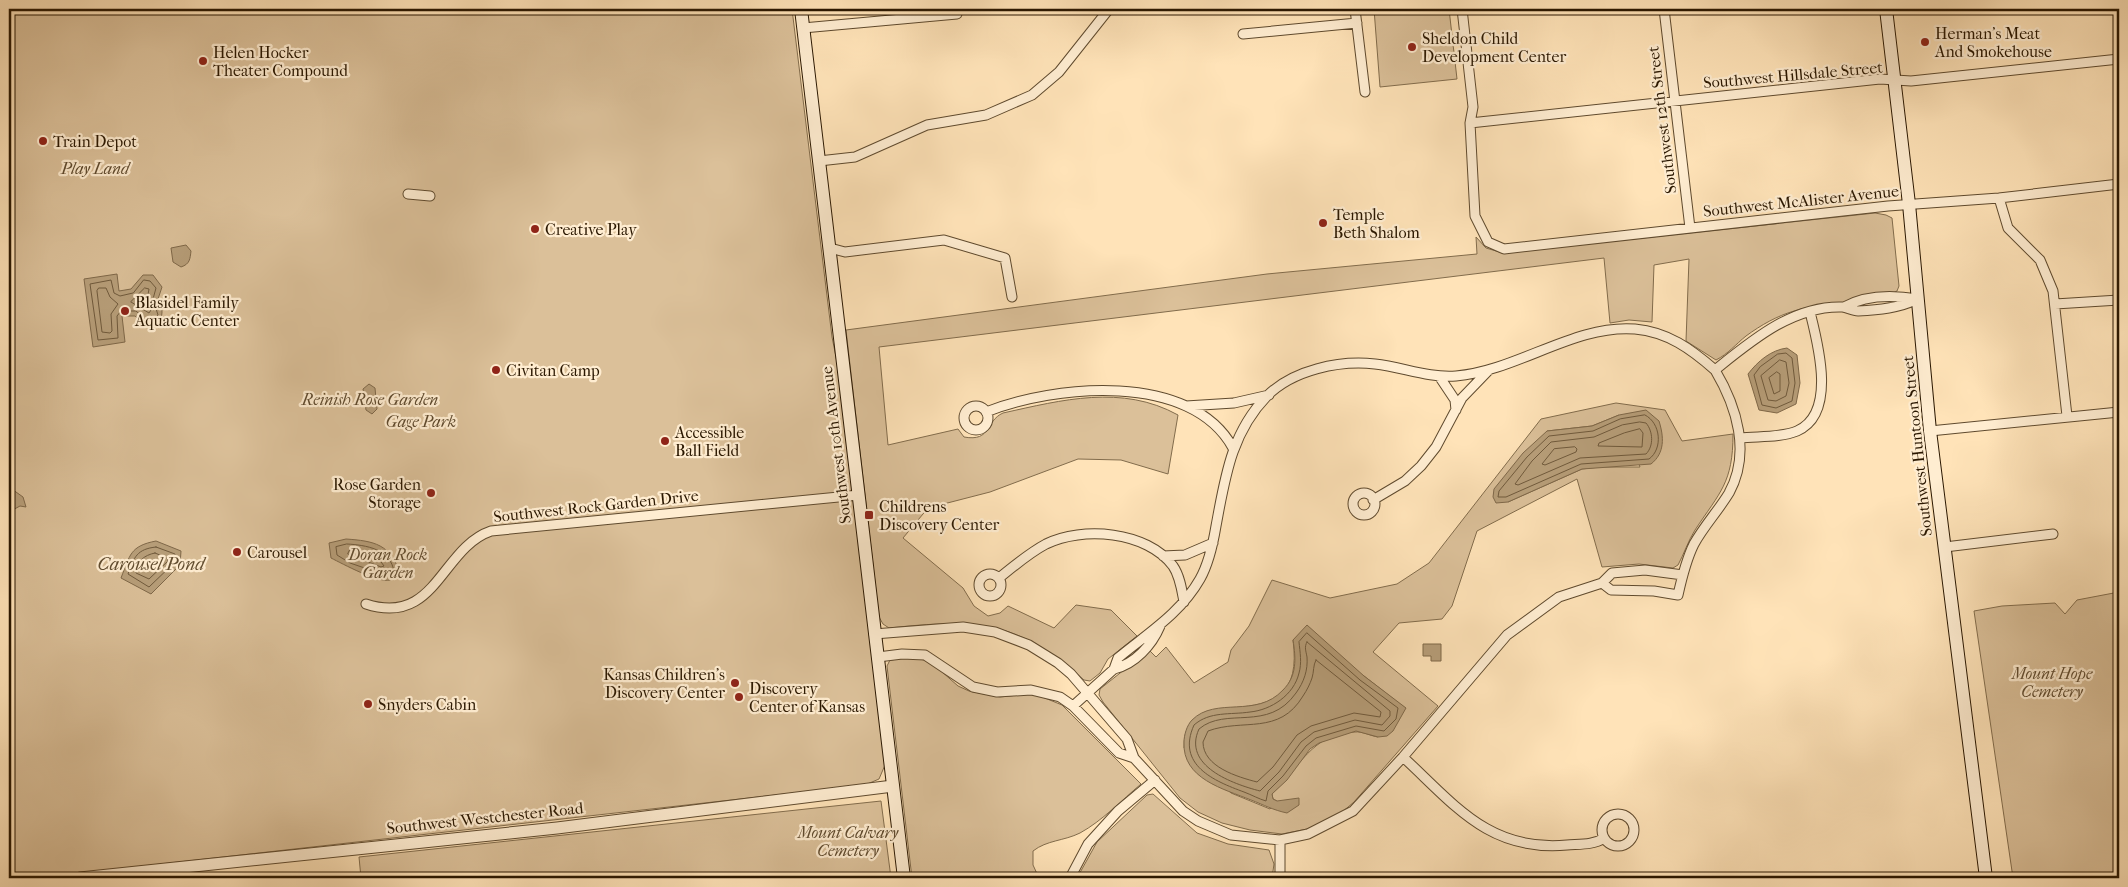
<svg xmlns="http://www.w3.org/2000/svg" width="2128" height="887" font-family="'IM FELL French Canon',serif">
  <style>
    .green { fill: #dbc099; stroke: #826c4c; fill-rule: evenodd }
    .water { fill: #b79e79; stroke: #7f6849 }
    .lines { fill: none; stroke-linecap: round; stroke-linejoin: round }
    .shore { stroke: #705a3c; stroke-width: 1 }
    .minor-casing { stroke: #5f4a2e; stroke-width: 11 }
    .tertiary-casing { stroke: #5f4a2e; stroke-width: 13 }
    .secondary-casing { stroke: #2a1700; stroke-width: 14 }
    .minor { stroke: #ffedd1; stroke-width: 9 }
    .tertiary { stroke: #ffedd1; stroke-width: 11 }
    .secondary { stroke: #ffedd1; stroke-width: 12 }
    .poi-dot { fill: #8f2418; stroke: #ffedd1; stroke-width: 2 }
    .labels { text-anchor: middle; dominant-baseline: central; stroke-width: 4.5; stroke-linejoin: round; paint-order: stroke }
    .poi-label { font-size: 16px; fill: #2a1700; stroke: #ffedd1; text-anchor: start }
    .street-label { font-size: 16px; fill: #2a1700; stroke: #ffedd1 }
    .park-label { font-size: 16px; font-style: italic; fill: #5f4a2e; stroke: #ffedd1 }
    .water-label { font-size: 18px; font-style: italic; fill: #624d30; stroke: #ffedd1 }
  </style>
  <rect width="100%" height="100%" fill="#ffe3b8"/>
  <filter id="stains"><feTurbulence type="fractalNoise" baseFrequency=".004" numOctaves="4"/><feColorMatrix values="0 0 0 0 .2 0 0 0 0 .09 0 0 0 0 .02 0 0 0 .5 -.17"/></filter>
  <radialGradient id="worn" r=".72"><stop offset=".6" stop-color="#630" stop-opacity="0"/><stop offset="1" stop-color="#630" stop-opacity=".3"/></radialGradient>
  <path class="green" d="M9,9H792L832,337L839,372L885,765L879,779L865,785L36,878H9Z
    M1374,9H1449L1457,79L1380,87Z
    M1875,213L1886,215L1892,218L1899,286L1897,291C1871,306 1823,301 1794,311C1777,316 1761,325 1746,336C1736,344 1728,354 1716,360L1686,341L1689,259L1654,265L1652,322L1629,320L1610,323L1604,258L879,347L888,445L958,429L964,437C992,442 985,421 1003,413C1062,400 1122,384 1178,415L1168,474L1121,460L1078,459L990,492L928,508L903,538L963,588L974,606L988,616L1000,613L1008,606L1054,628L1076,605L1111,610L1137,636L1108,659L1100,673L1090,681L1084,680C1017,619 975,619 889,628L883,624L879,617L846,330L1267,274L1477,254L1476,237L1486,248L1503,253Z
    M1616,403L1665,410L1682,441L1733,434C1733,483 1720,492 1695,530C1688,541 1684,554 1678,565L1673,568L1639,564L1602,567L1577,479L1477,531L1452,606L1442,619L1399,623L1373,652L1438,706L1354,802L1335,818L1307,829L1282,834L1250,830L1222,823L1198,812L1180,798L1103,702L1099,695L1100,689L1149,650L1156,657L1166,647L1194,683L1228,662L1231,650L1249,626L1272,580L1330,598L1397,584L1429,563L1541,419ZM1619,415L1640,467H1599L1582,469L1508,502L1547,431L1592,426ZM1293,640L1364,676L1405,708L1378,737C1371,736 1362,731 1355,732C1312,733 1299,768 1272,794L1273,799L1277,801L1270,809L1231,793L1184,748C1182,671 1308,751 1293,640Z
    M2119,592V878H2013L1974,611L2002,606L2055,603L2065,614L2077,600Z
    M915,657L932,663L958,686L969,691L1000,697L1027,694L1040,696L1062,705L1141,784C1122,800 1102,821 1080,833C1064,841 1047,840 1033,851V865L1039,878H912L887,666L890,660Z
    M1153,794L1197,833L1228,844L1269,850L1274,864L1272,878H1077L1097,842L1147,795Z
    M881,801L891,878H361L359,857Z"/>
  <path class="water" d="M186,245L191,251C190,259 190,264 181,267L173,262L171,248Z
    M117,274L119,291L131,289L143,275H153L162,287L158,299C163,309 164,315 157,325C147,326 142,323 135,316H122L125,342L93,347L84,279Z
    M1787,348L1797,355L1800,383L1796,404L1777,413L1759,410L1748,374C1758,361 1771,350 1787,348Z
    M369,384L375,388L377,409L372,414L366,410L363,389Z
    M1646,410L1659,421C1664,437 1665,453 1651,464L1582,469L1508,502L1496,503L1493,497L1494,489L1523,453L1547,431L1592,426L1619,415Z
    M9,487L23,497L26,507L20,506L9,512Z
    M346,539C374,541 391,544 400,574C398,575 394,579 390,580C378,583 343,564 331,558L329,543Z
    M156,541L181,551L180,565L151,594L121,578C130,555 130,546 156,541Z
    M1307,625L1364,676L1406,708L1393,731L1387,736L1378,737L1356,731L1319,743L1310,749L1287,780L1272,794L1273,799L1277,801L1299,798V805L1287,813C1273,810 1264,805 1251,800C1224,789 1182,779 1184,742C1184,735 1187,725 1192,720C1216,696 1256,719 1283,690C1297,676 1296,659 1293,640Z
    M1423,644H1441V661H1431V656H1423Z"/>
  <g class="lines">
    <path class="shore" d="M144,280L150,281L156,288L153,299L158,315L155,319H145L136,311H121L117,316L118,338L98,340L90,284L111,280L114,293L120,296L133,293Z
      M99,288H106L110,297L118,304L111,314L112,331L110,333L102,332L97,291Z
      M145,288L149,289L147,300L151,310L149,313L131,302Z
      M1778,354L1786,353L1792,358L1795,383L1792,401L1776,408L1762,405L1754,375L1760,367Z
      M1780,360L1786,362L1789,383L1786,396L1776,401L1768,400L1761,376Z
      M1777,372L1780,374V391L1774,394L1769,378Z
      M1645,415C1661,423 1663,449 1649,459L1581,464L1506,497H1498L1499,491L1527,457L1549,436L1593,431L1620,419Z
      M1640,422L1646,423C1653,431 1654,446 1646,454L1580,458L1518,485L1515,484L1532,461L1551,442L1594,437L1622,425Z
      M1640,429L1643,433L1642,447L1598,446L1599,443L1624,433Z
      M1575,447L1577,449L1576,452L1545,465L1542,464L1554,449Z
      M347,544C366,545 391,549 394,572L385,575L350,563L337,555L336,547Z
      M156,547L175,554V562L149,587L128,574C134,557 137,549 156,547Z
      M350,550L376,555L384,566L381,567L348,554Z
      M155,553L167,558L168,561L149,579L136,573C136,562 144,555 155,553Z
      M1307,633L1360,680L1398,708L1396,719L1384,731L1356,726L1316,738L1306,746L1283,776L1268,791L1266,801C1259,799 1252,795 1244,792C1214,781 1176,765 1194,725C1210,711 1230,715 1250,712C1271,710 1294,695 1299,673C1302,663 1300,652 1299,642Z
      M1307,642L1390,711V716L1382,725L1355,720L1314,732L1301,742L1279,772L1260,791C1233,784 1182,766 1199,729C1226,706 1268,733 1296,693C1304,682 1308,670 1307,657C1306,651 1304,647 1307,642Z
      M1316,660L1381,712L1380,717L1354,713L1311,726L1297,735L1273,767L1257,782C1238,777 1203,767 1203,742L1208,731C1243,718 1279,736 1303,696C1307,690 1310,684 1312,678C1314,672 1313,665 1316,660Z"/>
    <defs>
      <path id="minor" d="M1355,9L1365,92
        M1462,9L1473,107L1470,123L1475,216L1488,242L1504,249L1888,206L1999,198L2119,184
        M1664,9L1690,228
        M803,28L957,14
        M1243,34L1357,23
        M1470,123L1880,79L1911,81L2119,59
        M819,161L855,157L927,125L986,115L1032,95L1059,72L1109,9
        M408,194L430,196
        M1999,198L2008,228L2040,260L2053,291L2067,416
        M830,248L845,252L944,240L1005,258L1012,297
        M2055,304L2119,300
        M1844,307C1865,295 1894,295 1918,299
        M1439,376L1455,400L1456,410
        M964 418a12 12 0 1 1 24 0a12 12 0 1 1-24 0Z
        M1186,406L1234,403L1269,395
        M986,412C1054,385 1191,371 1233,448
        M1930,431L2119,412
        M1740,438C1758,436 1780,438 1797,431C1837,414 1818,344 1810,312
        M1353 504a11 11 0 1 1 22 0a11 11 0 1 1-22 0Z
        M1373,500L1405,481L1421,466L1436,447L1462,398L1489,370
        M1945,547L2053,534
        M1163,556L1185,555L1213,543
        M979 585a11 11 0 1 1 22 0a11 11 0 1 1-22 0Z
        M999,578C1014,566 1029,553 1046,544C1082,526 1147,531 1173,566C1180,576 1182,591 1184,602
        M1602,583L1611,590L1654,591L1678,595C1682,577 1686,560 1694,544C1704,526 1718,511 1729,493C1751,453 1737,407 1715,370
        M366,604C436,627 441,548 491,531L859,495
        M874,634L963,627L995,632L1029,645L1058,663L1071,674L1127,739L1134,758L1183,811L1198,821L1231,835L1280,840L1308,834L1353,811L1403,757L1507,635L1559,597L1602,583L1612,573L1645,570L1683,575
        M878,657L902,654L925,655L973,687L997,692L1031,690L1060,697L1073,706L1119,753L1134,758
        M1114,669C1135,664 1152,645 1160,626
        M1073,706L1114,669L1118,658C1148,633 1180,614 1200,579C1209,563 1213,544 1216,526C1225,478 1231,433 1267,396C1293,370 1339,360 1375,364C1403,367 1427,378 1456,376C1517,371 1575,324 1635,329C1668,332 1691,349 1715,370C1751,341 1793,305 1843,307C1848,308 1853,311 1858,311C1879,310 1899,308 1918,299
        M1403,757C1455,805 1489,852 1567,845C1580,844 1594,845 1604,838
        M1602 830a16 16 0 1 1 32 0a16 16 0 1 1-32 0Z
        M1280,840V878
        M1070,878L1088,844L1118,811L1155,780"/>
      <path id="tertiary" d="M80,878L557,828L893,786"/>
      <path id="secondary" d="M801,9L904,878
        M1886,9L1909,204L1930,431L1986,878"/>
    </defs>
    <use href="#minor" class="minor-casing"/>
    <use href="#tertiary" class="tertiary-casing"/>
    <use href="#secondary" class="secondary-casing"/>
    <use href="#minor" class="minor"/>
    <use href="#tertiary" class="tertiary"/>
    <use href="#secondary" class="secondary"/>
  </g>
  <g class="poi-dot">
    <circle cx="1925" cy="42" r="5"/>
    <circle cx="1412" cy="47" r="5"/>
    <circle cx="203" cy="61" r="5"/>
    <circle cx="43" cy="141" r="5"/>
    <circle cx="1323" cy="223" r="5"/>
    <circle cx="535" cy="229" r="5"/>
    <circle cx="125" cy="311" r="5"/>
    <circle cx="496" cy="370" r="5"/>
    <circle cx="665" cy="441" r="5"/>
    <circle cx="431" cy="493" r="5"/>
    <rect x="864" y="510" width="10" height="10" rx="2.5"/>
    <circle cx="237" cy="552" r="5"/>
    <circle cx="735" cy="683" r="5"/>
    <circle cx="739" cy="697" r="5"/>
    <circle cx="368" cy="704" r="5"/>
  </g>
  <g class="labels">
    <g class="poi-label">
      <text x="1935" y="33">Herman's Meat<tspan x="1935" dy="18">And Smokehouse</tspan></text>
      <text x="1422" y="38">Sheldon Child<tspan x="1422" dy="18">Development Center</tspan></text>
      <text x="213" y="52">Helen Hocker<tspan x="213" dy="18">Theater Compound</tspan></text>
      <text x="53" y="141">Train Depot</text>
      <text x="1333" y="214">Temple<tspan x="1333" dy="18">Beth Shalom</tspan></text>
      <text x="545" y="229">Creative Play</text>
      <text x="135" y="302">Blasidel Family<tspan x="135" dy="18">Aquatic Center</tspan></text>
      <text x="506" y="370">Civitan Camp</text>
      <text x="675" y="432">Accessible<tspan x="675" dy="18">Ball Field</tspan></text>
      <text x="421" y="484" text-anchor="end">Rose Garden<tspan x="421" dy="18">Storage</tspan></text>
      <text x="879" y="506">Childrens<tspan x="879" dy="18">Discovery Center</tspan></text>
      <text x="247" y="552">Carousel</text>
      <text x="725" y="674" text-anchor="end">Kansas Children's<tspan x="725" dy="18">Discovery Center</tspan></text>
      <text x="749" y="688">Discovery<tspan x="749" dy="18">Center of Kansas</tspan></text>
      <text x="378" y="704">Snyders Cabin</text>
    </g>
    <g class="street-label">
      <text transform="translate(1793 75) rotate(-5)">Southwest Hillsdale Street</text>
      <text transform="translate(1662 120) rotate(-97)">Southwest 12th Street</text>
      <text transform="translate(1801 201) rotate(-6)">Southwest McAlister Avenue</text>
      <text transform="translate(836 445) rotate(-97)">Southwest 10th Avenue</text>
      <text transform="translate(1917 446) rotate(-96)">Southwest Huntoon Street</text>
      <text transform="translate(596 506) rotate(-6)">Southwest Rock Garden Drive</text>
      <text transform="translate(485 818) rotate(-6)">Southwest Westchester Road</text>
    </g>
    <g class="park-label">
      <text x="95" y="168">Play Land</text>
      <text x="370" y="399">Reinish Rose Garden</text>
      <text x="421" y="421">Gage Park</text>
      <text x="388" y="554">Doran Rock<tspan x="388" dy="18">Garden</tspan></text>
      <text x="2052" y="673">Mount Hope<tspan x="2052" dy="18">Cemetery</tspan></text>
      <text x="848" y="832">Mount Calvary<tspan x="848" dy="18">Cemetery</tspan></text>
    </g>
    <g class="water-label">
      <text x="151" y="564">Carousel Pond</text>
    </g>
  </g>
  <rect width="2128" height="887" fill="none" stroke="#ffe3b8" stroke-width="30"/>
  <rect x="10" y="10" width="2108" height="867" fill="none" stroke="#2a1700" stroke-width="2.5"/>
  <rect x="15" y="15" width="2098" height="857" fill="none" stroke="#2a1700"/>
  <rect width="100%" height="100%" filter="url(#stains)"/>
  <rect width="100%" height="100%" fill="url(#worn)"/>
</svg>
